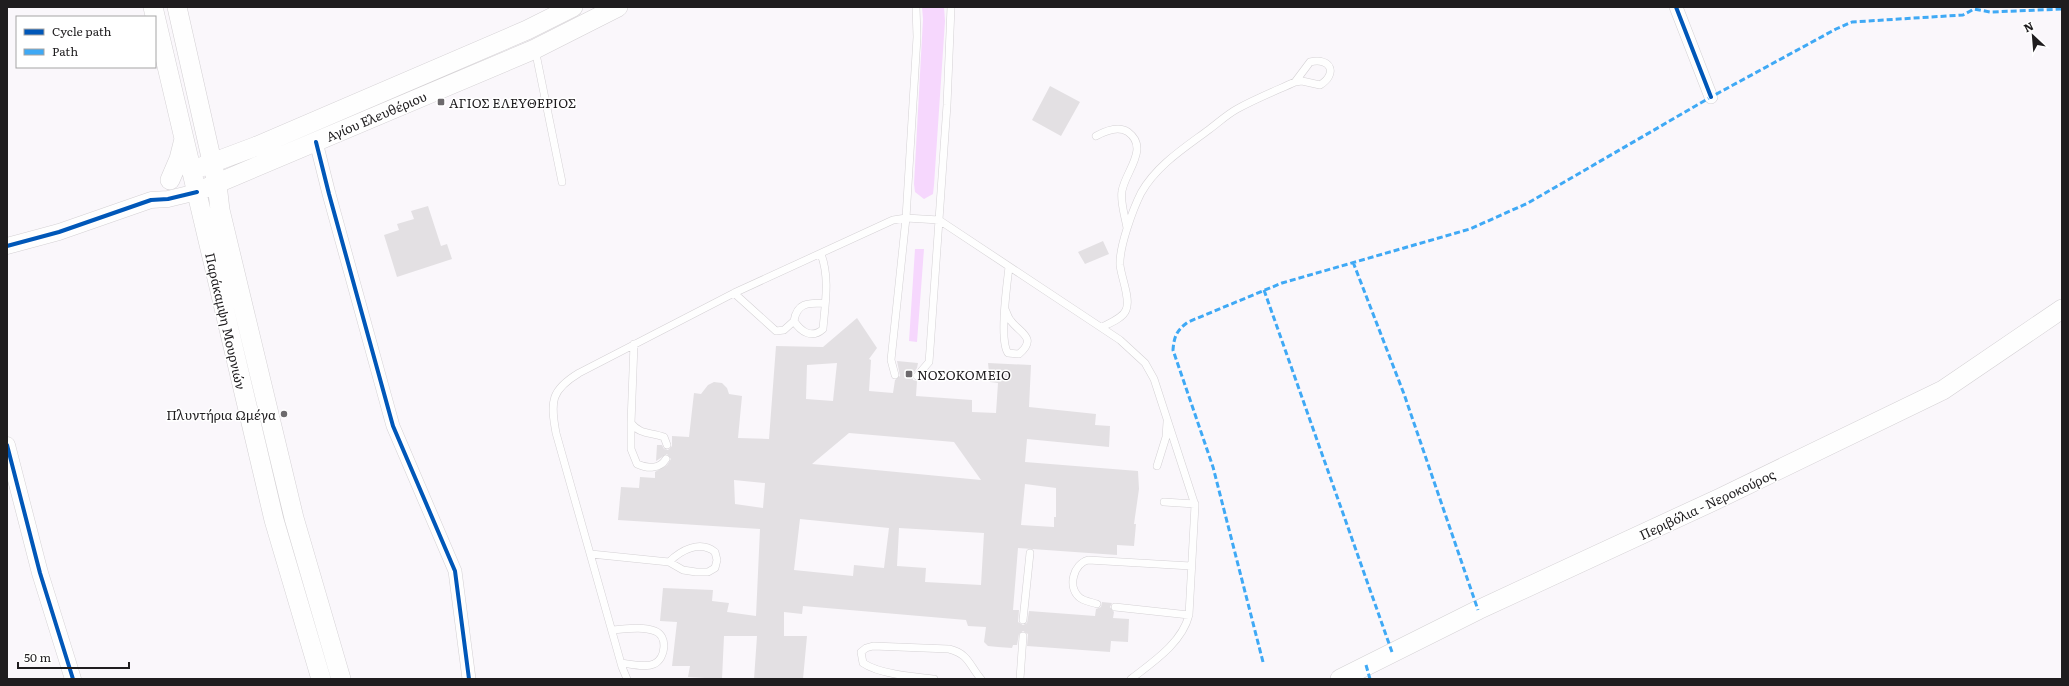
<svg xmlns="http://www.w3.org/2000/svg" width="2069" height="686" font-family="Literata,serif">
  <style>
    .green { fill: #f6d7fd }
    .building { fill: #e3e0e3; fill-rule: evenodd }
    .lines { fill: none; stroke-linecap: round; stroke-linejoin: round }
    .service-casing { stroke: #d4d1d4; stroke-width: 8 }
    .minor-casing { stroke: #d4d1d4; stroke-width: 14 }
    .tertiary-casing { stroke: #d4d1d4; stroke-width: 17 }
    .secondary-casing { stroke: #d4d1d4; stroke-width: 20 }
    .service { stroke: #fefefe; stroke-width: 7 }
    .minor { stroke: #fefefe; stroke-width: 13 }
    .tertiary { stroke: #fefefe; stroke-width: 16 }
    .secondary { stroke: #fefefe; stroke-width: 19 }
    .quiet { stroke: #3fa9f5; stroke-width: 3; stroke-dasharray: 6 3; stroke-linecap: butt }
    .cycleway-casing { stroke: #fff; stroke-width: 6 }
    .cycleway { stroke: #0057b8; stroke-width: 4 }
    .poi-dot { fill: #6c696c; stroke: #fff; stroke-width: 1.5 }
    .labels { text-anchor: middle; dominant-baseline: central; stroke-width: 3; stroke-linejoin: round; paint-order: stroke }
    .poi-label { font-size: 13px; fill: #1f1d1f; stroke: #fff; text-anchor: start }
    .street-label { font-size: 13px; fill: #1f1d1f; stroke: #fff }
  </style>
  <rect width="100%" height="100%" fill="#faf7fb"/>
  <path class="green" d="M922,7H944L945,21L934,185L933,194L924,199L915,192L914,184L923,19Z
    M915,249H924L917,342L909,341Z"/>
  <path class="building" d="M1050,86L1080,102L1061,136L1032,120Z
    M428,206L441,246L447,244L452,259L397,277L384,235L399,230L397,224L414,219L411,211Z
    M1103,241L1109,254L1085,264L1078,252Z
    M857,318L877,348L869,359L871,360L869,391L893,393L895,380L900,376L897,361L918,363L917,368L912,375L913,380L917,381L916,396L972,400V412L996,413L998,383L990,382L988,363L1031,365L1029,407L1096,414L1095,425L1110,426L1109,447L1027,439L1025,462L1138,471L1139,489L1134,524H1136L1134,546L1117,545V555L1018,548L1013,610H1019L1018,622L1023,625L1027,623L1029,611L1095,616L1096,609L1101,607L1102,602L1112,603L1110,607L1114,612L1113,618L1129,619L1128,642L1111,641L1110,652L1027,646L1028,634L1023,631L1019,634L1017,645H1013L1012,648L998,647L988,646L984,642L986,627L968,626L966,620L803,606L802,614L784,612V636H807L803,679H754L757,636H724L722,679L688,677L690,666H672L677,622L660,621L663,588L713,590L712,601L729,603L727,612L756,616L760,529L618,520L621,487L639,488L640,477L655,478V472L667,465L671,459L667,454L656,461L657,445H662L664,449L668,450L672,446V436L689,437L694,393L701,394L708,385L714,382L722,383L727,388L729,394L742,396L738,438L769,439L776,346L823,347ZM837,363L833,401L806,399L807,365ZM849,433L954,442L981,480L812,464ZM734,480L765,483L763,508L735,504ZM1025,484L1056,488V517H1054V527L1021,525ZM800,519L889,528L884,568L854,565L853,576L794,570ZM899,528L984,533L981,585L925,582L926,568L897,566Z"/>
  <g class="lines">
    <defs>
      <path id="service" d="M535,49L562,182
        M1096,136C1105,131 1118,125 1128,132C1150,148 1125,172 1122,191C1120,202 1125,216 1127,228
        M821,254C830,278 825,304 823,329C812,339 801,332 794,321C797,302 809,303 825,303
        M734,293L776,331L784,330L794,321
        M1005,309C1007,313 1008,318 1011,321C1020,333 1038,338 1019,354L1008,353C999,341 1007,284 1009,267
        M1102,327C1110,323 1123,318 1126,310C1131,299 1121,277 1120,265C1119,247 1133,209 1141,193C1156,166 1184,148 1207,131C1217,124 1226,115 1237,109C1255,99 1275,91 1295,82L1302,81L1320,85C1338,74 1331,57 1310,62L1295,82
        M895,375L891,360L906,218L917,37L916,7
        M917,376L929,362L930,349L947,105L951,7
        M631,423L634,344
        M666,459C660,469 648,469 637,464L631,449V423C640,435 651,432 664,437L667,445
        M1157,466L1166,437L1167,422
        M1164,502L1195,504
        M591,554L669,562L683,570L696,572H708L715,568L717,560L715,552C700,540 681,550 669,562
        M1097,604C1091,602 1083,601 1079,597C1067,586 1074,564 1088,560L1191,566
        M1115,607L1189,615
        M1023,620L1030,553
        M612,630C626,629 642,626 655,631C668,636 666,658 654,664C645,668 631,664 621,663
        M627,679L622,667L556,433C550,401 551,390 579,373L734,293L893,220L906,218L939,220L1120,340L1145,363L1154,379L1195,505L1189,615C1182,643 1153,662 1131,679
        M934,679C914,677 879,674 863,663L861,652L866,648L873,646L949,649C969,654 969,665 981,679
        M1020,679L1023,636"/>
      <path id="minor" d="M1676,7L1711,97
        M316,142L329,194L393,426L455,571L469,679"/>
      <path id="tertiary" d="M7,246L59,232L151,200L168,199L197,192
        M7,445L40,573L73,679"/>
      <path id="secondary" d="M153,7L274,520L321,679
        M177,7L217,184L220,210L294,518L341,679
        M201,167L257,146L527,30L573,7
        M170,180L179,159L184,139
        M206,188L535,49L618,7
        M1340,679L1478,610L1720,498L1943,390L2062,309"/>
    </defs>
    <use href="#service" class="service-casing"/>
    <use href="#minor" class="minor-casing"/>
    <use href="#tertiary" class="tertiary-casing"/>
    <use href="#secondary" class="secondary-casing"/>
    <use href="#service" class="service"/>
    <use href="#minor" class="minor"/>
    <use href="#tertiary" class="tertiary"/>
    <use href="#secondary" class="secondary"/>
    <path class="quiet" d="M1353,262L1404,394L1478,610
      M1264,290L1392,652
      M1263,662L1213,467L1173,350C1174,336 1177,330 1188,322L1282,283L1470,229L1528,203L1711,97L1836,29L1852,22L1963,15L1974,9L1990,12L2062,9
      M1366,665L1370,679"/>
    <defs>
      <path id="cycleway" d="M1676,7L1711,97
        M316,142L329,194L393,426L455,571L469,679
        M7,246L59,232L151,200L168,199L197,192
        M7,445L40,573L73,679"/>
    </defs>
    <use href="#cycleway" class="cycleway-casing"/>
    <use href="#cycleway" class="cycleway"/>
  </g>
  <g class="poi-dot">
    <rect x="437" y="98" width="8" height="8" rx="2"/>
    <rect x="905" y="370" width="8" height="8" rx="2"/>
    <circle cx="284" cy="414" r="4"/>
  </g>
  <g class="labels">
    <g class="poi-label">
      <text x="449" y="102">ΑΓΙΟΣ ΕΛΕΥΘΕΡΙΟΣ</text>
      <text x="917" y="374">ΝΟΣΟΚΟΜΕΙΟ</text>
      <text x="276" y="414" text-anchor="end">Πλυντήρια Ωμέγα</text>
    </g>
    <g class="street-label">
      <text transform="translate(376 116) rotate(-23)">Αγίου Ελευθέριου</text>
      <text transform="translate(226 321) rotate(77)">Παράκαμψη Μουρνιών</text>
      <text transform="translate(1707 504) rotate(-25)">Περιβόλια - Νεροκούρος</text>
    </g>
  </g>
  <rect width="2069" height="686" fill="none" stroke="#1f1d1f" stroke-width="16"/>
  <rect x="16" y="16" width="140" height="52" fill="#ffffff" stroke="#a5a5a5"/>
  <rect x="24" y="29" width="20" height="6" fill="#0057b8" stroke="#a5a5a5"/>
  <text x="52" y="36" font-size="12" fill="#1f1d1f">Cycle path</text>
  <rect x="24" y="49" width="20" height="6" fill="#3fa9f5" stroke="#a5a5a5"/>
  <text x="52" y="56" font-size="12" fill="#1f1d1f">Path</text>
  <g transform="translate(2033 36) rotate(334)" stroke="#ffffff" stroke-width="3" paint-order="stroke">
  <path d="M0-3L7 15L0 10L-7 15Z" fill="#1f1d1f"/>
  <text y="-6" font-size="11" font-weight="bold" text-anchor="middle" fill="#1f1d1f">N</text>
  </g>
  <path d="M18 662v6h111v-6" fill="none" stroke="#1f1d1f" stroke-width="2"/>
  <text x="24" y="662" font-size="12" fill="#1f1d1f" stroke="#ffffff" stroke-width="3" paint-order="stroke">50 m</text>
</svg>
